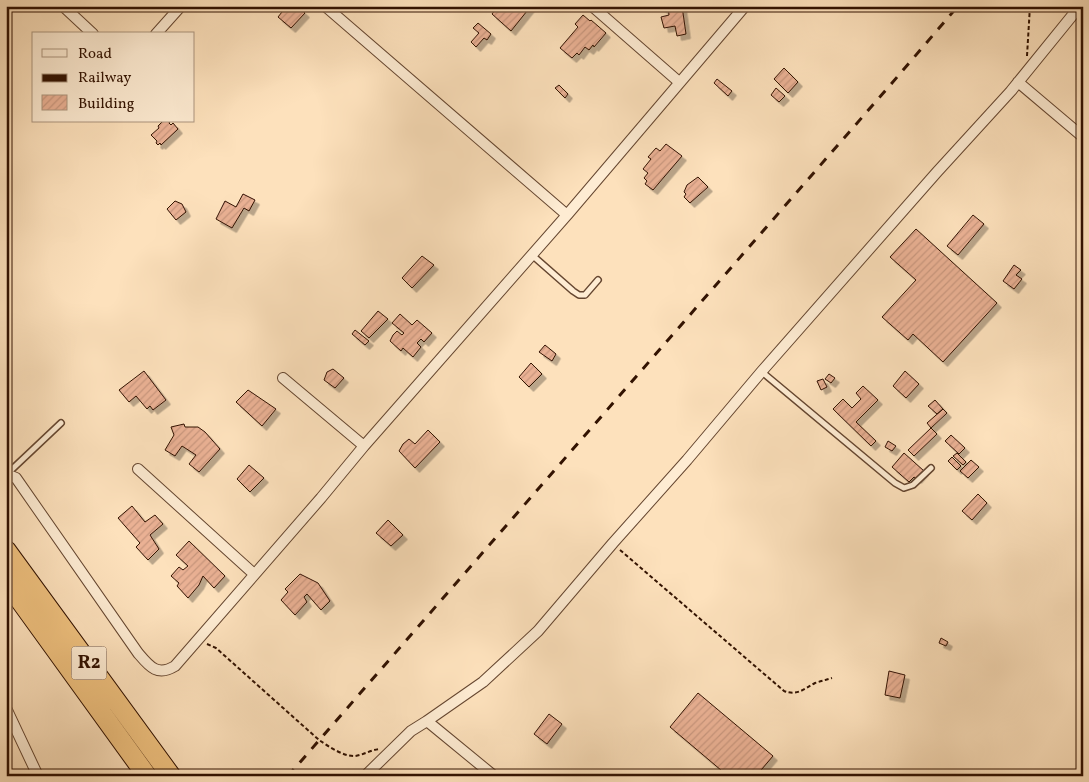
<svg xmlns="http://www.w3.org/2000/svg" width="1089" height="782" font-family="Vollkorn,serif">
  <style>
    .building { fill: url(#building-hatch); stroke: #321201; filter: url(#shadow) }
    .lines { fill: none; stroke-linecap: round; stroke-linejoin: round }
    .lane-casing { stroke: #654630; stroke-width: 8 }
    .street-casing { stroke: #654630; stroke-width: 12 }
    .highway-casing { stroke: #321201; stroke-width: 21 }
    .path { stroke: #321201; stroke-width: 2; stroke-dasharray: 4 2.5; stroke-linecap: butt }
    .lane { stroke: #feecd3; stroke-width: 5 }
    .street { stroke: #feecd3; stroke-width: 10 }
    .highway { stroke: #eec07e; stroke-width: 19 }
    .rail { stroke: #321201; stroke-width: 3; stroke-dasharray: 9 9; stroke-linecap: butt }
    .labels { text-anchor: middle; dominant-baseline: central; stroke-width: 4.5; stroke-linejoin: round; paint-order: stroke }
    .shield { fill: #feecd3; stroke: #6f5340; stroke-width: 1 }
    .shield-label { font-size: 19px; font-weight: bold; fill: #321201 }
  </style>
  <defs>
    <pattern id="building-hatch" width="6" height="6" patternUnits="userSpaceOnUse" patternTransform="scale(1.25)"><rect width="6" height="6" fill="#eab194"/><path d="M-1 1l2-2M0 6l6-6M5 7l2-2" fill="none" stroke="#c9977e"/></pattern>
    <filter id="shadow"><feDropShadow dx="4.5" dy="4.5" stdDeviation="0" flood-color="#0004"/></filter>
  </defs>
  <rect width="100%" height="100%" fill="#fde1bc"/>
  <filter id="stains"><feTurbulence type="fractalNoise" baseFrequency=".004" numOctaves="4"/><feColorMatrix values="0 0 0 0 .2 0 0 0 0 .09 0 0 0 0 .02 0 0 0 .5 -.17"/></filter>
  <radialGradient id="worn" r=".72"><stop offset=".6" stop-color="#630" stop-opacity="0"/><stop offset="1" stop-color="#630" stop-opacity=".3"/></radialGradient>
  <path class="building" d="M292,6H297L305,13L291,28L278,17L286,7L289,10Z
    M498,6H531L511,31L492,14Z
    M659,6H682L686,34L677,36L675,26L664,28L661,17L669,15L668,7L665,10Z
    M583,15L590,21L591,20L606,33L594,47L593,45L589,50L585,47L579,55L577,53L572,58L560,48L578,27L575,24Z
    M478,23L491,34L487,40L484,38L476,47L471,42L479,33L473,28Z
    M784,68L798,82L788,93L774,79Z
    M717,79L732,91L728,96L714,83Z
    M559,85L568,94L565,98L555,88Z
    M776,88L785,96L779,102L771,95Z
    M163,121H170L169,123L171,125L173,123L178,129L161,145L160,143L158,145L156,143L157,141L151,135L159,128L158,126Z
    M666,144L682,156L653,190L645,184L647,181L644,178L648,173L643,169L651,159L648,157L656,148L660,151Z
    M698,177L708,187L690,203L684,197L686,194L684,192L687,185Z
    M243,194L255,200L249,211L244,208L232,228L216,219L225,201L236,207Z
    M175,201L182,204L186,212L176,220L167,209Z
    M973,215L984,224L958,255L947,246Z
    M916,229L997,303L943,362L913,334L908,340L882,317L916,280L890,257Z
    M422,256L434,265L412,288L402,278Z
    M1014,265L1021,270L1016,275L1022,279L1014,289L1003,281Z
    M378,311L388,319L369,338L361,331Z
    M400,314L412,325L417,320L432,333L424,342L421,339L417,343L421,347L413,357L403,348L401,351L390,341L393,335L397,331L402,335L404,333L392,323Z
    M355,330L369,341L365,345L352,334Z
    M545,345L556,354L552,361L539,352Z
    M531,363L542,374L529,387L519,377Z
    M333,369L344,378L335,388L324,380L327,372Z
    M144,371L166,400L153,410L150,406L147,409L136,396L129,402L119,390Z
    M905,371L919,384L906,398L893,386Z
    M829,374L835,378L831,383L825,379Z
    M823,379L827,387L821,390L817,381Z
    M863,386L878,400L856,422L876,441L871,446L833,409L843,399L852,408L861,399L856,393Z
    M248,390L276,409L262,426L236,402Z
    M935,400L943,409L937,414L928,406Z
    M943,409L947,413L931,428L927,423Z
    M184,424L185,427H198L205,432L220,449L199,472L189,464L196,455L182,446L175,456L165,450L174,435L171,427Z
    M931,428L937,434L914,456L908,450Z
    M428,430L440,442L415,468L399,451L403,444L409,439L415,444Z
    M951,435L965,448L959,454L945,441Z
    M888,441L896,446L892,451L885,447Z
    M904,453L924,471L917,479L914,477L909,482L892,467Z
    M957,453L966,462L963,465L953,456Z
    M952,457L961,466L957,470L948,461Z
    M971,460L979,467L968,478L960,471Z
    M249,465L264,478L250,492L237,479Z
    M978,494L987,503L972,520L962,511Z
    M132,506L145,522L155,515L163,524L150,535L159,549L148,560L136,547L140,543L118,518Z
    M388,520L403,535L391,546L376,533Z
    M189,541L225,576L214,588L203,576L199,585L188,598L177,586L179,583L171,576L179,567L183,570L188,566L176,555Z
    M300,574L318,583L330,601L321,610L307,594L304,597L307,602L295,615L281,600L288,592L285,589Z
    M941,638L948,642L946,646L939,643Z
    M889,671L905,675L900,698L885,695Z
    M698,693L773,756L756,776H728L670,727Z
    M549,714L562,724L547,744L534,734Z"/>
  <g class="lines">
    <defs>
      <path id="lane" d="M532,255L573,291L579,295H585L598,280
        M762,372L895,483L904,488L913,485L931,468
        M7,474L61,423"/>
      <path id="street" d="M63,6L93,34
        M325,6L567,215L745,6
        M592,6L679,82
        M156,34L181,6
        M1018,82L1083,137
        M283,378L364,446
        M138,469L254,574
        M6,474L16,478L138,653C149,666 157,677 175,666L321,498L364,446L567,215
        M6,708L38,776
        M365,776L411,731L427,721
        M494,776L427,721L483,682L538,631L613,543L687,460L762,371L937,172L1011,91L1080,6"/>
      <path id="highway" d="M6,550L171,776
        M6,581L147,776"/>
    </defs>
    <use href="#lane" class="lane-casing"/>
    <use href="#street" class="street-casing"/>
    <use href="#highway" class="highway-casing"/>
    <path class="path" d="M1027,56L1030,6
      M620,550L784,691C797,696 804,689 815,683C821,681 826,680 832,678
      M207,644L216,648L319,740C328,746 344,757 355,756C363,755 371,750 379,749"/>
    <use href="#lane" class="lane"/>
    <use href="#street" class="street"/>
    <use href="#highway" class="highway"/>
    <path class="rail" d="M288,776L892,83L958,6"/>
  </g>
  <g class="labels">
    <rect class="shield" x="71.5" y="646.5" width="35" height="33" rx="4"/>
    <g class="shield-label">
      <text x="89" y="663">R2</text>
    </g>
  </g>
  <rect width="1089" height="782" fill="none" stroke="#fde1bc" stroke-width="25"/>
  <rect x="8" y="8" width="1074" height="767" fill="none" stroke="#321201" stroke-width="2.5"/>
  <rect x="12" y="12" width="1064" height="757" fill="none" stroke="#321201"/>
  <rect x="32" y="32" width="162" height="90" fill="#feecd3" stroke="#ac957f"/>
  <rect x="42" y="49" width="25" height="8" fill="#feecd3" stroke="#ac957f"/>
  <text x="78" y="58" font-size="15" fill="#321201">Road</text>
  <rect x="42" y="74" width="25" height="8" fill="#321201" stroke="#ac957f"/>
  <text x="78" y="82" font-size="15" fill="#321201">Railway</text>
  <rect x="42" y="95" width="25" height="15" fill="url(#building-hatch)" stroke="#ac957f"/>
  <text x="78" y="108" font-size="15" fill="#321201">Building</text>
  <rect width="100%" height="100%" filter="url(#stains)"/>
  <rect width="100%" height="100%" fill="url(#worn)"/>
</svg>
